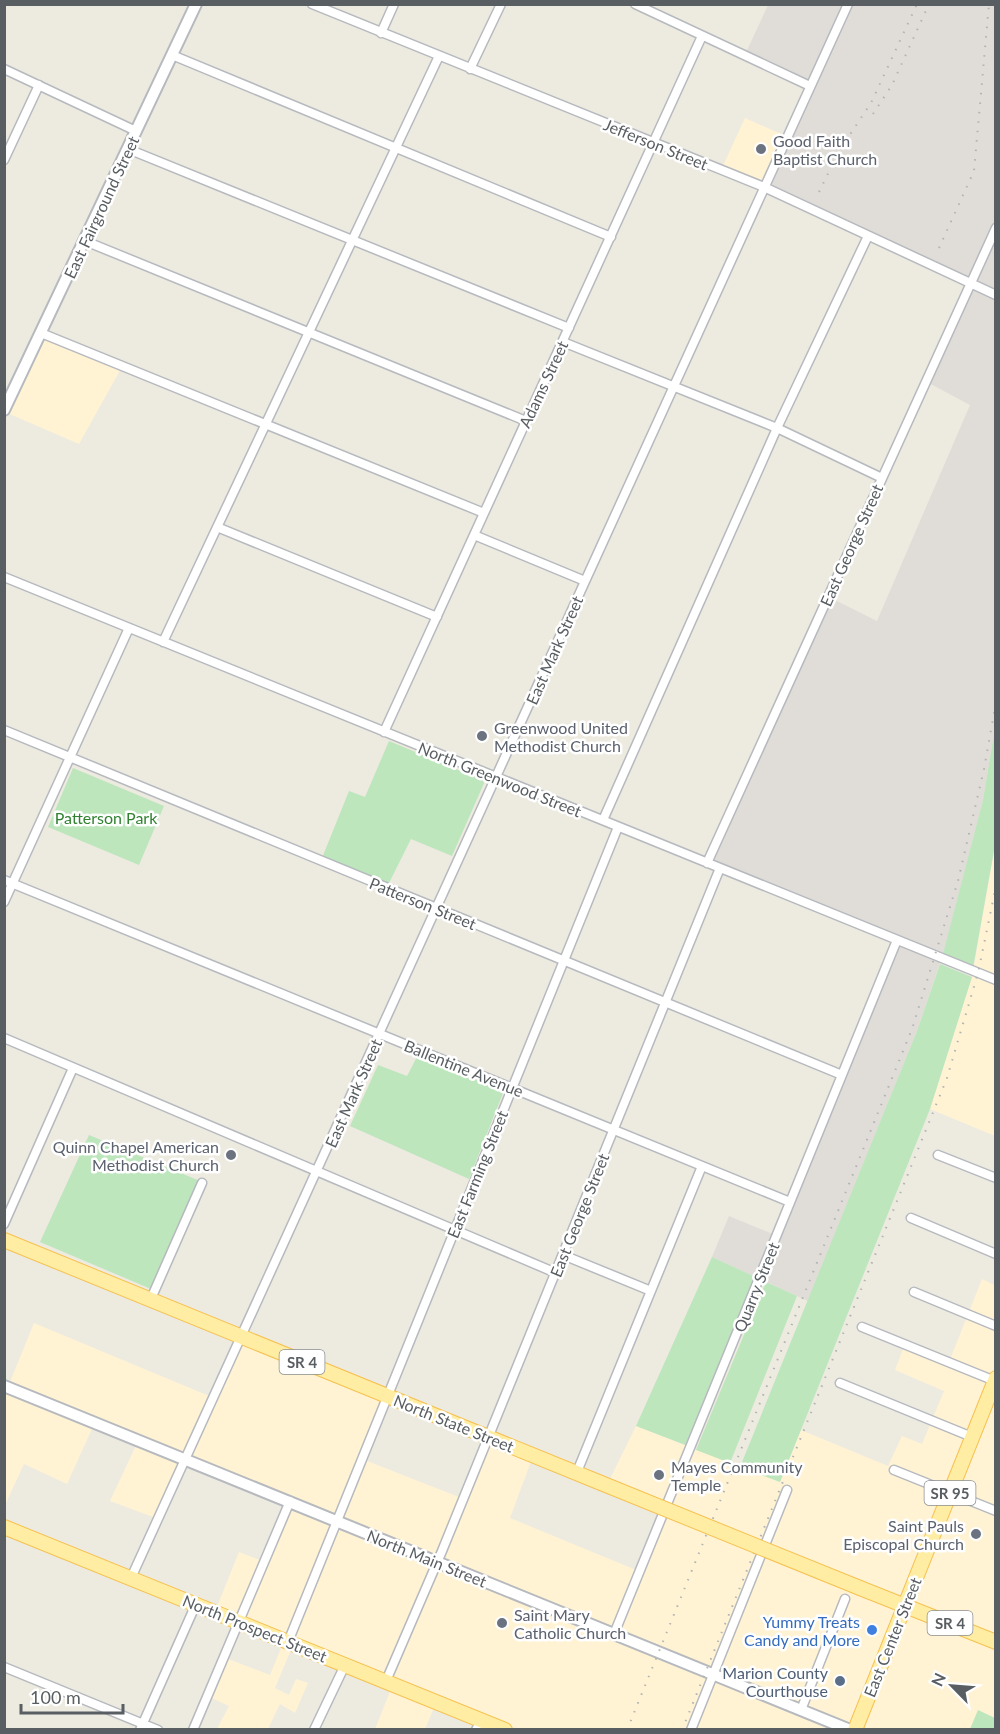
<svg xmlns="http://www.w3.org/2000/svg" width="1000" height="1734" font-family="Lato,sans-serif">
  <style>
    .commercial { fill: #fff3d4 }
    .industrial { fill: #e0ddd8 }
    .green { fill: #bde6bc }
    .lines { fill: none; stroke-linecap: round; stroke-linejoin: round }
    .minor-casing { stroke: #b6b9be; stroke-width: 11 }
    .tertiary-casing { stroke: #b6b9be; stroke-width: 14 }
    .primary-casing { stroke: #f6c151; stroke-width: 16 }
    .minor { stroke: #fff; stroke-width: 8 }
    .tertiary { stroke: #fff; stroke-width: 10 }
    .primary { stroke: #ffeda3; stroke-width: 14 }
    .rail { stroke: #b2b3b3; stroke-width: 2; stroke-dasharray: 1.5 8; stroke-linecap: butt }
    .primary-bridge-casing { stroke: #f6c151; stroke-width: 16; stroke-linecap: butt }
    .primary-bridge { stroke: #ffeda3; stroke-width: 14 }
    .worship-dot { fill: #6b7280; stroke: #fff; stroke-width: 2 }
    .shop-dot { fill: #3f7fe0; stroke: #fff; stroke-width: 2 }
    .service-dot { fill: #5c6f8a; stroke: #fff; stroke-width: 2 }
    .labels { text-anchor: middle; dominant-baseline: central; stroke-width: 5; stroke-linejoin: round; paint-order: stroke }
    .shield { fill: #fff; stroke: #8b8e91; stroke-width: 1.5 }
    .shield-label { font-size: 15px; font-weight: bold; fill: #595e62 }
    .worship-label { font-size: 16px; fill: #5b616d; stroke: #fff; text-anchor: start }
    .street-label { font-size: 16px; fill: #595e62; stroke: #fff }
    .park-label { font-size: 16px; fill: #308231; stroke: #fff }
    .shop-label { font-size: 16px; fill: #366cbe; stroke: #fff; text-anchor: end }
    .service-label { font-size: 16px; fill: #4e5e75; stroke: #fff; text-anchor: end }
  </style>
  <rect width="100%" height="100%" fill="#edeae0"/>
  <path class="commercial" d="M745,118L788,137L764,189L721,170Z
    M41,333L123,365L79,444L5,412Z
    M995,845V1136L930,1109L972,977Z
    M982,1279L996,1286L995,1729L500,1730L436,1703L425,1729H375L393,1684L293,1645L275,1688L289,1695L296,1679L308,1683L295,1713L280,1704L268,1729H217L229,1706L207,1696L223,1657L270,1675L284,1641L214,1614L239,1552L265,1562L290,1502L189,1460L161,1520L110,1501L139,1439L96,1420L67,1484L24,1464L5,1505V1386L8,1387L34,1323L214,1398L243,1338L387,1395L362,1459L464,1499L488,1437L533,1456L510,1518L641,1572L666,1509L607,1485L636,1426L780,1482L801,1430L888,1466L902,1436L922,1444L944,1391L895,1370L905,1344L949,1362Z"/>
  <path class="industrial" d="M768,5H995V728L983,800L946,945L917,1031L808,1301L712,1257L729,1216L780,1237L898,942L706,863L827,596L877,621L970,405L925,381L969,283L764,189L811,88L744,57Z"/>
  <path class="green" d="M995,728V845L973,968L943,954L983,800Z
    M389,741L485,781L452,856L411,839L388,885L322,858L349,791L365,797Z
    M73,768L164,806L139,865L48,827Z
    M940,964L972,977L930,1109L780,1482L740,1467L917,1031Z
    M419,1053L505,1088L469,1179L350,1126L378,1065L407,1076Z
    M89,1135L200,1181L151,1289L40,1242Z
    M712,1257L760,1279L688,1446L636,1426Z
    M766,1282L797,1296L730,1463L696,1450Z
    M978,1710L995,1718V1729H970Z"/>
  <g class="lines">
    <defs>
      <path id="minor" d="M312,4L764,187L996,295
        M635,4L810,86
        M381,33L394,4
        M172,55L611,237
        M4,69L136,131
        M470,69L501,4
        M128,149L569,328
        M4,160L39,85
        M85,241L526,421
        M41,333L484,513
        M563,342L777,428L882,478
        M217,527L437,617
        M474,535L585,581
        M4,577L996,980
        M163,642L439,56
        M4,730L842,1075
        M384,732L702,36
        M603,820L777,428L868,236
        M707,863L996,228
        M4,880L790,1202
        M4,902L129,628
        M4,1038L556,1273
        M938,1155L996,1178
        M911,1218L996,1254
        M4,1224L73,1068
        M563,1255L651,1291
        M914,1292L996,1326
        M150,1301L202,1183
        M862,1327L995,1381
        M840,1383L972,1437
        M579,1467L702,1166
        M894,1470L996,1511
        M131,1578L848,4
        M614,1634L897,940
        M288,1642L618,827
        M4,1667L158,1730
        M386,1681L442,1551L720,868
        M801,1710L845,1599
        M140,1730L196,1604
        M193,1730L290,1501
        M314,1730L345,1665
        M476,1730L477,1728
        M691,1730L787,1490"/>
      <path id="tertiary" d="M4,410L196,4
        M4,1386L850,1730"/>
      <path id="primary" d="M4,1240L601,1483
        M4,1527L505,1730
        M860,1588L996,1642
        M855,1730L996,1378"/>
    </defs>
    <use href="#minor" class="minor-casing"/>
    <use href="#tertiary" class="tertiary-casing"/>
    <use href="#primary" class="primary-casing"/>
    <use href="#minor" class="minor"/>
    <use href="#tertiary" class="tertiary"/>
    <use href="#primary" class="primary"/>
    <path class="rail" d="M873,114L892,85L929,4
      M819,192L839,151L871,103L917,4
      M939,248L974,171L989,4
      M627,1730L912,1029L958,881L984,769L996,702
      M682,1730L947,1078L978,973L996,886"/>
    <defs>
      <path id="primary-bridge" d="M601,1483L860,1588"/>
    </defs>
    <use href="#primary-bridge" class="primary-bridge-casing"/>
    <use href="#primary-bridge" class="primary-bridge"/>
  </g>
  <g class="worship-dot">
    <circle cx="761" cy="149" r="6"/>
    <circle cx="482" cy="736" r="6"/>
    <circle cx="231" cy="1155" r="6"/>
    <circle cx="659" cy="1475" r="6"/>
    <circle cx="976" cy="1534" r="6"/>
    <circle cx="502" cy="1623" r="6"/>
  </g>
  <circle class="shop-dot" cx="872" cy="1630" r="6"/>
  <circle class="service-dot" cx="840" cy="1681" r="6"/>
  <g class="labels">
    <g class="shield">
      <rect x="279.5" y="1350" width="45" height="24" rx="4.5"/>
      <rect x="924.5" y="1481" width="51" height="24" rx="4.5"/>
      <rect x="927.5" y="1611" width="45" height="24" rx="4.5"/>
    </g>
    <g class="shield-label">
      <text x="302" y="1362">SR 4</text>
      <text x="950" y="1493">SR 95</text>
      <text x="950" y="1623">SR 4</text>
    </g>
    <g class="worship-label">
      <text x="773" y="140">Good Faith<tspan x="773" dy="18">Baptist Church</tspan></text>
      <text x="494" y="727">Greenwood United<tspan x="494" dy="18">Methodist Church</tspan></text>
      <text x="219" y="1146" text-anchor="end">Quinn Chapel American<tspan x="219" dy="18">Methodist Church</tspan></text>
      <text x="671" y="1466">Mayes Community<tspan x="671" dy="18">Temple</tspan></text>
      <text x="964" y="1525" text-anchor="end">Saint Pauls<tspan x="964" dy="18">Episcopal Church</tspan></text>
      <text x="514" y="1614">Saint Mary<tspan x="514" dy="18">Catholic Church</tspan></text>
    </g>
    <g class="street-label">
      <text transform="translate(656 144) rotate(22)">Jefferson Street</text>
      <text transform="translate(101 207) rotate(-65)">East Fairground Street</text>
      <text transform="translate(543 384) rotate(-65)">Adams Street</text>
      <text transform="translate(851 545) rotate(-66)">East George Street</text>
      <text transform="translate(554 650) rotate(-66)">East Mark Street</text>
      <text transform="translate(500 779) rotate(22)">North Greenwood Street</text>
      <text transform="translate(423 903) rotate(22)">Patterson Street</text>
      <text transform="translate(464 1068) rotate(22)">Ballentine Avenue</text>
      <text transform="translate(353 1093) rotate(-66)">East Mark Street</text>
      <text transform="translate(477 1174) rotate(-68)">East Farming Street</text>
      <text transform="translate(579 1215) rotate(-68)">East George Street</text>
      <text transform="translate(756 1287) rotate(-68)">Quarry Street</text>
      <text transform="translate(454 1423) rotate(22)">North State Street</text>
      <text transform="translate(427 1558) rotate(22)">North Main Street</text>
      <text transform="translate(255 1628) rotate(22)">North Prospect Street</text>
      <text transform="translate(892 1637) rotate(-68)">East Center Street</text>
    </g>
    <g class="park-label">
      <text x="106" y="817">Patterson Park</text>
    </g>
    <g class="shop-label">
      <text x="860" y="1621">Yummy Treats<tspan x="860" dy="18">Candy and More</tspan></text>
    </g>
    <g class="service-label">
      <text x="828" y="1672">Marion County<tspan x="828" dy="18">Courthouse</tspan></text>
    </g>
  </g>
  <rect width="1000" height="1734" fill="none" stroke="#595e62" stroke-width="12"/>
  <g transform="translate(952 1686) rotate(295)" stroke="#ffffff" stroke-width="4.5" paint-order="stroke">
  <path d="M0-4.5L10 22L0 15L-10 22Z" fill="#595e62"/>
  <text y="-9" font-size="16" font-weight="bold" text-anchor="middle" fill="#595e62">N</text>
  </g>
  <path d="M21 1704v9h102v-9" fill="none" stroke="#595e62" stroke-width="3"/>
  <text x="30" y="1704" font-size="18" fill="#595e62" stroke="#ffffff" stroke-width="4.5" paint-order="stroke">100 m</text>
</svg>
